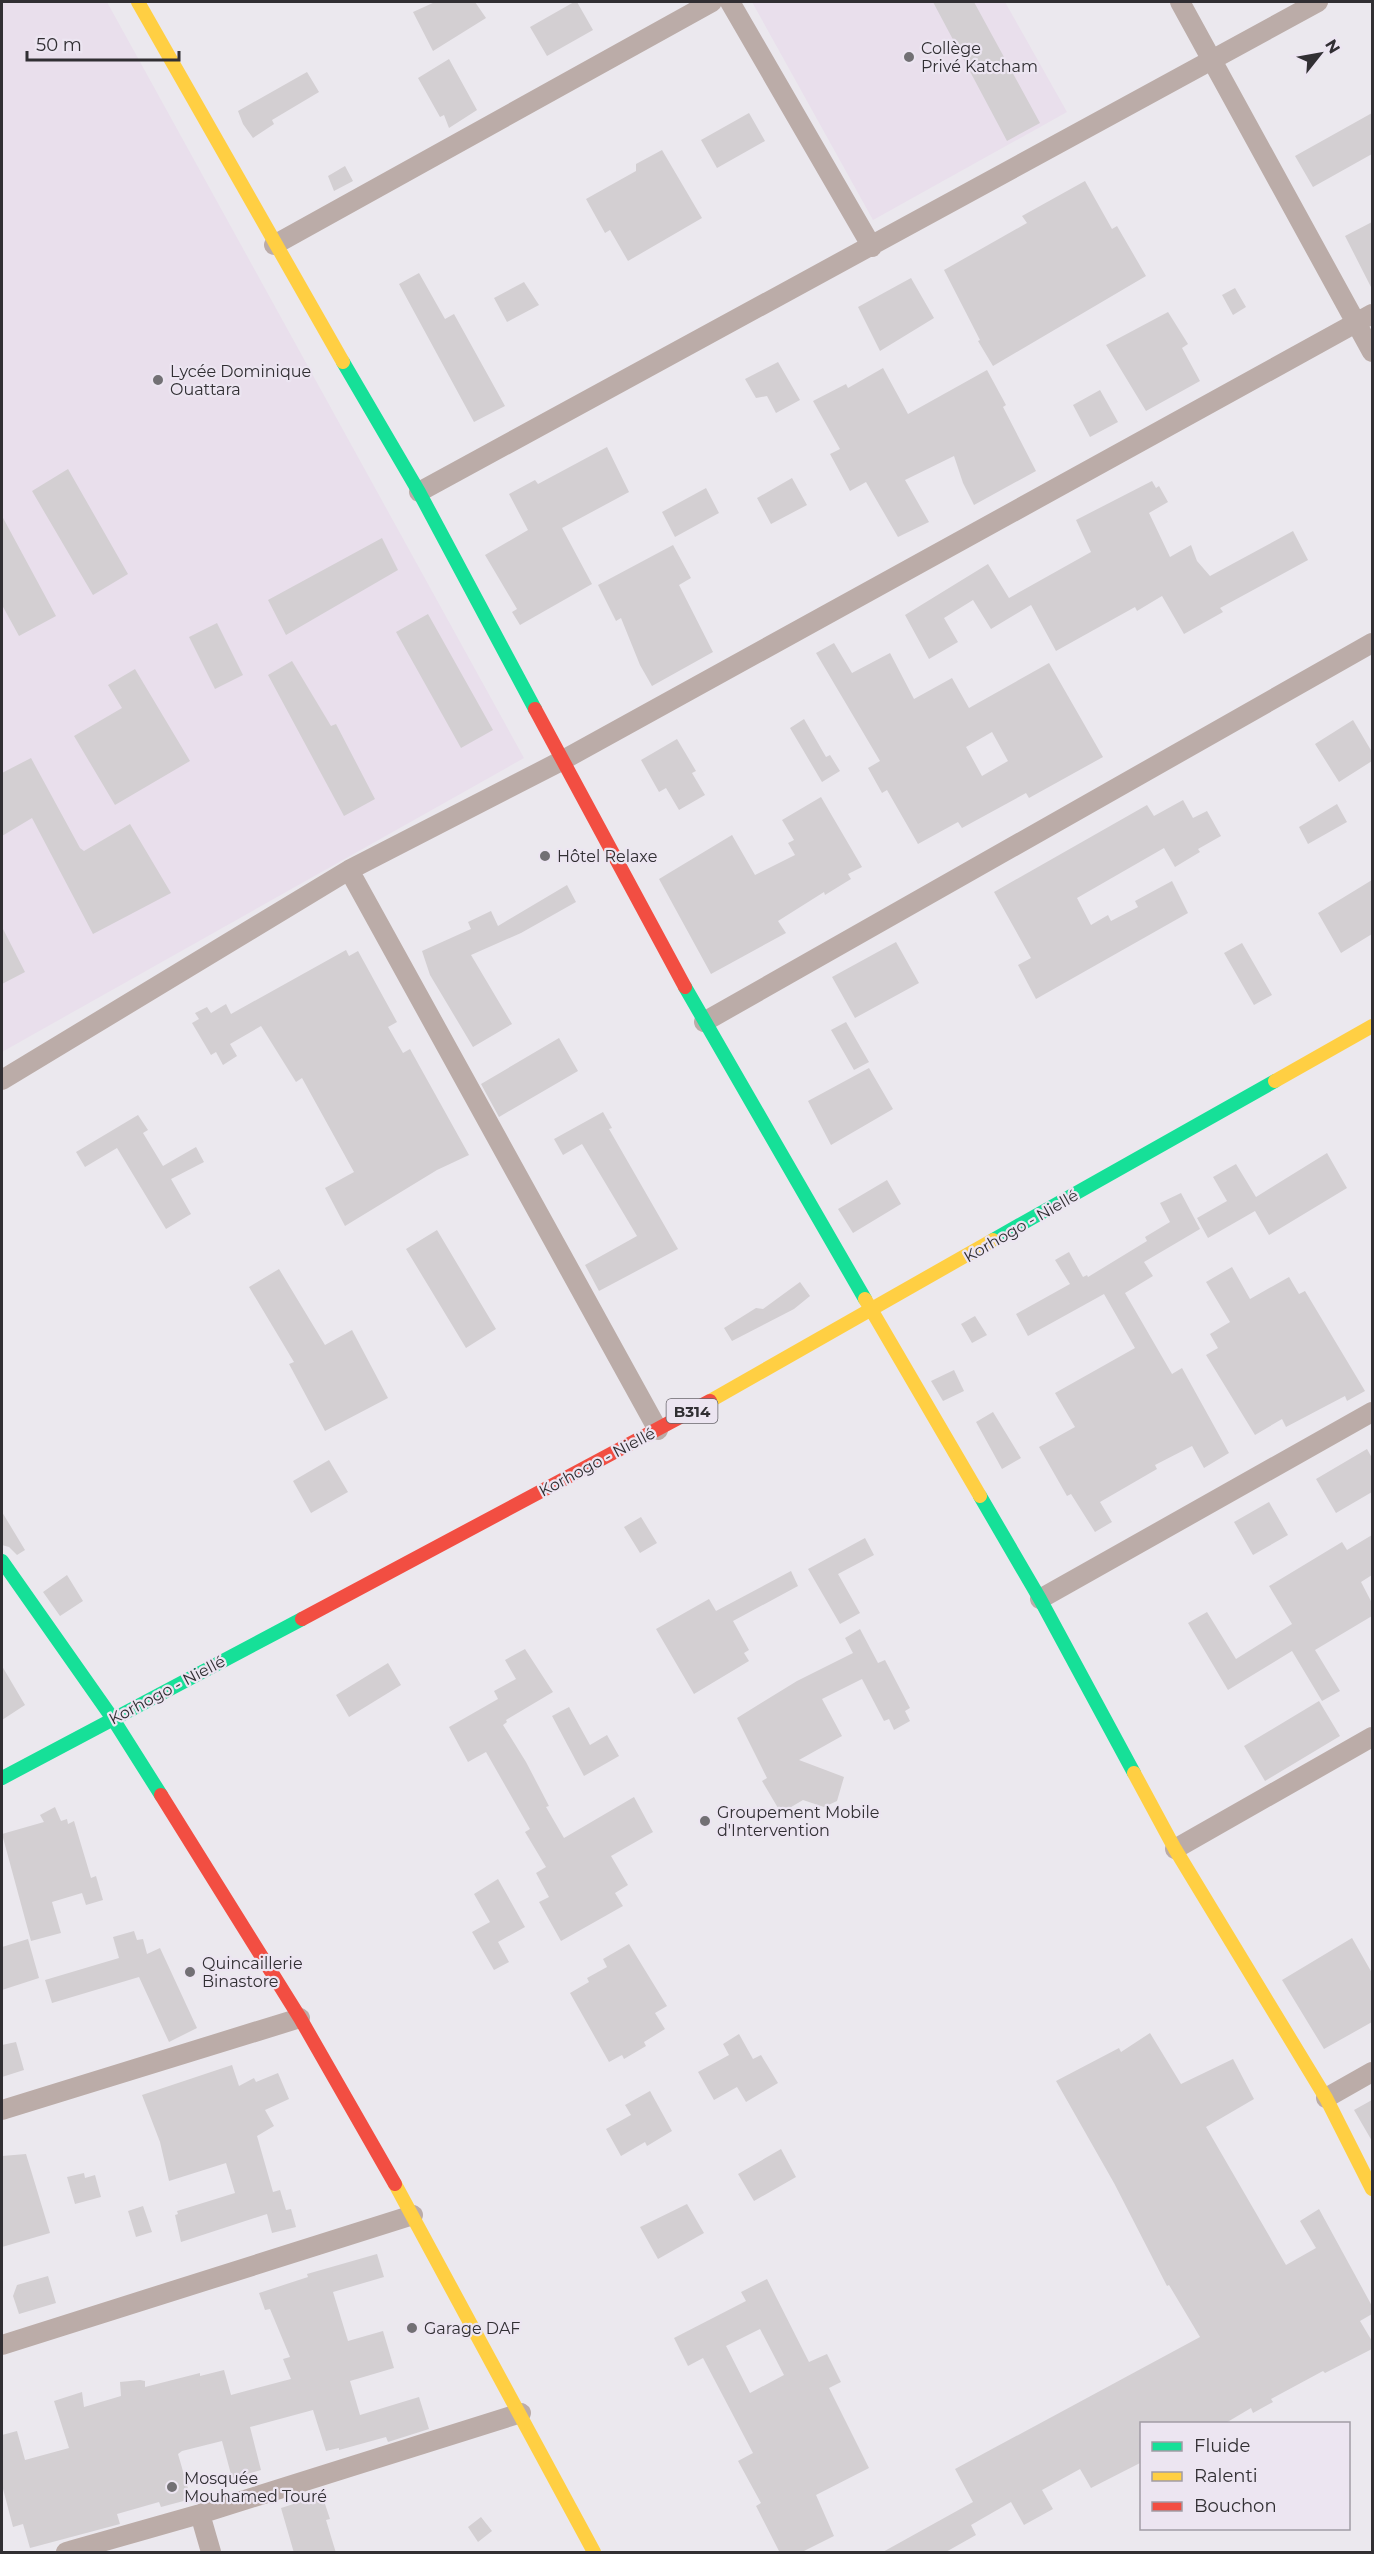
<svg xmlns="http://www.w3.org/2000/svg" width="1374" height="2554" font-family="Montserrat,sans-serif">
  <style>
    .education { fill: #e9dfec }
    .building { fill: #d3cfd2; fill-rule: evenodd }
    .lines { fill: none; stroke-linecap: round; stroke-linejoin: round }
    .street { stroke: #bbaca8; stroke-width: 20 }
    .fast { stroke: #16e098; stroke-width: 14 }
    .slow { stroke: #ffcf43; stroke-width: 14 }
    .jam { stroke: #f24e42; stroke-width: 14 }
    .poi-dot { fill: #727074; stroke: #ece5f1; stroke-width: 2 }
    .labels { text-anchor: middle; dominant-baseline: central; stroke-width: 4.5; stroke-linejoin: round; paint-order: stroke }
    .shield { fill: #ece5f1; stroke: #69666c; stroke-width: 1.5 }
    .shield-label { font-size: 15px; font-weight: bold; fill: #312f33 }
    .poi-label { font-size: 16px; fill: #312f33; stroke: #ece5f1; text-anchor: start }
    .street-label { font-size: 16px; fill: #312f33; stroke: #ece5f1 }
  </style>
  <rect width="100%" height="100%" fill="#ebe8ee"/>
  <path class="education" d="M2,2H107L524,758L2,1052Z
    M752,2H1005L1067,112L873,220Z"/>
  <path class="building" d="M435,2H475L486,18L433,51L413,12Z
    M574,2H577L593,30L547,56L530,27Z
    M933,2H974L1040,123L1007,141Z
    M449,59L477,110L449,128L444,115L440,117L418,78Z
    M307,72L319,92L272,120L274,124L253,138L243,124L238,111Z
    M749,113L765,141L717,168L701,140Z
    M1372,113V154L1313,187L1295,156Z
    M662,150L702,218L628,261L610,230L605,233L586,199L636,171V164Z
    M345,166L353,181L334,191L328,176Z
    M1085,181L1112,229L1117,226L1146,276L993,366L978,341L980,340L944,270L1027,223L1022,216Z
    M1372,222V289L1345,236Z
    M419,273L445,319L454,314L505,406L474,422L399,284Z
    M911,278L934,318L880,351L858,307Z
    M524,282L539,305L507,322L494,298Z
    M1235,288L1246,307L1233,315L1222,295Z
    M1168,312L1188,344L1182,348L1200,381L1146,411L1106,345Z
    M778,362L800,400L776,413L767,396L756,398L745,379Z
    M883,368L908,414L987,370L1006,405L1003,407L1036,471L974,505L963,483L954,456L905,480L929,522L898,537L866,482L850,491L830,454L840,449L813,401L846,384L848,388Z
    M1100,390L1118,422L1090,437L1073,405Z
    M607,447L629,492L562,528L592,584L520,625L512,612L517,609L485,555L528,530L509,494L535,480L538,484Z
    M68,469L128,574L93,595L32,491Z
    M792,478L807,505L771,524L757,498Z
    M1152,481L1156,488L1159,486L1168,502L1149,513L1170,557L1191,545L1197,561L1210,576L1293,531L1308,560L1220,608L1223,612L1184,634L1162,596L1137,611L1135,607L1056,651L1031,605L991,629L973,600L944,618L958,642L929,659L905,615L988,564L1009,598L1091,552L1076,520Z
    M706,488L719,513L675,537L662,512Z
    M2,516L56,616L19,636L2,605Z
    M382,538L398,570L286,635L268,600Z
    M673,545L691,578L679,585L713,652L652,686L640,665L621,618L616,621L598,585Z
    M428,614L493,730L461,748L396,632Z
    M217,623L243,675L215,689L189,637Z
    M834,643L852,673L890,653L914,699L952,678L969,708L1049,663L1103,757L1029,798L1026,793L962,828L958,822L918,844L887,790L882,793L868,768L880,761L816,653ZM992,732L1008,761L982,776L966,747Z
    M292,661L331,726L336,724L375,799L344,816L268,675Z
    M135,669L190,761L115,805L74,736L122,708L108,685Z
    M804,719L826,757L830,755L840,771L822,782L790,728Z
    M1353,720L1372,752V761L1339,782L1315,744Z
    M677,739L696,771L692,773L705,795L679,810L666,788L659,792L641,760Z
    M31,758L80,848L84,851L130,824L171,893L93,934L32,818L2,836V773Z
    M821,797L862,867L848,874L851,879L825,895L824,892L778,921L786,933L711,974L659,879L732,835L755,875L795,855L788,843L794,840L782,820Z
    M1183,800L1193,818L1207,811L1221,836L1198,849L1200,852L1175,867L1164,848L1077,898L1091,925L1108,915L1111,921L1138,907L1135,901L1172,881L1188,913L1036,999L1018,965L1031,958L994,892L1147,805L1154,816Z
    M1337,804L1347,822L1308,844L1299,827Z
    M1372,880V934L1341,953L1318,913Z
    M567,885L576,902L521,933L471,955L512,1024L473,1047L430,975L422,951L471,929L468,922L491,911L498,926Z
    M2,927L25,972L2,984Z
    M896,942L919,983L855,1018L832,977Z
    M1242,943L1272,995L1254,1005L1224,953Z
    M346,950L349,956L358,951L397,1022L388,1027L403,1053L410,1049L469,1155L437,1170L345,1226L325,1188L354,1172L302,1078L296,1082L261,1026L230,1044L237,1056L223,1065L216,1052L211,1055L192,1023L199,1019L195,1013L207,1007L211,1013L226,1004L231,1014Z
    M846,1022L869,1062L854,1070L831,1030Z
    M559,1038L578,1071L499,1117L481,1084Z
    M869,1068L893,1109L831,1145L808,1101Z
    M603,1112L612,1128L609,1129L678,1249L599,1291L585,1265L637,1236L582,1144L563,1155L554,1139Z
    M138,1115L148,1130L143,1133L163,1166L196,1147L204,1162L171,1179L191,1214L166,1229L117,1148L85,1167L76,1152Z
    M1327,1153L1347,1188L1269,1235L1255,1211L1208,1238L1197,1218L1227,1201L1213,1177L1236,1164L1256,1197Z
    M887,1180L901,1204L853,1233L838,1209Z
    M1181,1193L1200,1229L1144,1262L1153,1276L1125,1293L1172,1374L1182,1368L1229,1453L1204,1468L1192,1446L1155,1465L1157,1469L1100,1502L1112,1522L1095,1532L1071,1494L1067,1496L1039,1447L1075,1427L1055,1393L1135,1348L1104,1294L1028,1336L1016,1314L1070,1284L1055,1260L1069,1252L1083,1277L1087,1275L1088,1277L1147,1241L1145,1237L1170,1222L1160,1203Z
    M437,1230L496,1329L466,1348L406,1249Z
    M1232,1267L1250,1299L1289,1277L1299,1294L1305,1291L1365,1391L1347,1401L1345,1396L1286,1427L1282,1419L1255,1435L1206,1355L1218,1348L1210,1334L1230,1322L1206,1282Z
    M279,1269L325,1345L352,1330L388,1398L325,1431L289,1364L294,1362L249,1287Z
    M800,1282L810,1296L794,1309L732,1341L724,1328L756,1308L763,1309Z
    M975,1316L987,1335L972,1343L961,1324Z
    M954,1370L964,1391L943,1401L931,1381Z
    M993,1412L1021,1458L1002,1469L976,1422Z
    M1367,1449L1372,1458V1492L1336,1513L1316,1479Z
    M329,1460L348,1492L311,1513L293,1481Z
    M1269,1502L1288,1535L1253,1555L1234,1522Z
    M2,1512L25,1550L17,1555L9,1547L2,1545Z
    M641,1517L657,1543L640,1553L624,1527Z
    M1372,1535V1575L1361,1582L1372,1603V1616L1315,1650L1340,1691L1322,1701L1292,1651L1228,1690L1188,1623L1207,1612L1236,1659L1292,1624L1269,1586L1342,1542L1347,1550Z
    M865,1538L874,1555L838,1574L860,1613L840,1624L808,1569Z
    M791,1571L798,1586L733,1621L749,1650L744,1653L749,1661L694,1694L656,1629L709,1599L716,1611Z
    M67,1575L83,1601L60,1616L43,1592Z
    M860,1629L878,1663L885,1660L910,1708L905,1711L910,1721L894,1730L889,1719L884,1721L862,1679L822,1699L842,1736L799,1760L844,1777L837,1801L824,1807L803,1800L781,1813L762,1781L767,1778L737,1718L797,1681L853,1653L845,1638Z
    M525,1649L553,1692L506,1720L507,1722L503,1725L526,1762L549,1806L546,1807L564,1838L634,1797L653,1832L611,1856L628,1885L615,1893L623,1906L561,1941L539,1902L549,1897L536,1873L546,1867L525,1832L530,1829L486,1752L468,1762L449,1727L498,1699L494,1691L516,1679L505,1660Z
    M388,1663L401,1685L349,1717L336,1695Z
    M2,1666L25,1705L2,1720Z
    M1319,1701L1340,1736L1265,1781L1244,1746Z
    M569,1707L590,1745L607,1735L619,1756L584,1776L552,1716Z
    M55,1807L61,1821L67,1819L68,1824L74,1821L91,1878L96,1876L103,1900L86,1905L82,1893L52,1902L61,1933L31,1941L2,1834L44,1822L40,1815Z
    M498,1879L525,1927L498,1942L509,1962L494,1970L472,1932L490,1922L474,1894Z
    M134,1931L137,1940L143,1939L147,1954L160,1948L197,2028L169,2042L139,1977L52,2003L45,1980L119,1958L113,1937Z
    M1352,1938L1372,1973V2022L1324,2049L1282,1980Z
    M28,1939L39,1978L2,1990V1947Z
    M629,1944L667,2006L655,2013L665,2029L644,2042L646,2046L624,2059L622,2055L609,2062L570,1993L589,1982L587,1978L607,1967L603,1959Z
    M1150,2033L1181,2084L1233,2059L1254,2099L1206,2127L1286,2265L1316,2248L1300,2221L1319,2209L1372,2306V2314L1360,2321L1372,2341V2349L1325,2373L1323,2371L1271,2399L1273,2402L1253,2413L1251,2408L1224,2424H1142V2462L1091,2488L1080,2469L1042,2490L1053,2509L1024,2525L1011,2502L971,2525L976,2535L944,2553H881L973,2502L955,2469L1200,2337L1169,2285L1167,2286L1114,2183L1056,2081L1119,2048L1121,2052Z
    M739,2034L753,2059L761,2055L778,2083L746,2102L737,2087L714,2100L698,2072L729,2055L723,2044Z
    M16,2042L24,2070L2,2077V2045Z
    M232,2065L239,2086L254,2078L256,2082L278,2073L289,2099L265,2110L274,2126L257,2136L273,2192L280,2190L286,2210L291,2209L296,2227L272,2233L267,2214L181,2242L175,2215L178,2214L177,2211L235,2193L226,2163L169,2181L160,2142L142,2095Z
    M650,2091L672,2131L647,2146L645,2142L621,2156L606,2129L631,2115L625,2105Z
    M1372,2100V2141L1354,2110Z
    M781,2149L796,2177L754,2201L738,2174Z
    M26,2154L50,2233L2,2247V2156Z
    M84,2173L85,2178L95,2175L101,2197L75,2204L67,2177Z
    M687,2204L704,2233L658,2259L640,2227Z
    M143,2206L152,2232L136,2237L128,2211Z
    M377,2254L384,2277L333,2292L348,2341L383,2331L394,2368L350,2381L360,2415L419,2397L429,2429L388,2442L386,2437L339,2450V2448L326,2451L313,2410L250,2427L261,2470L232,2478L222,2441L182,2451L178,2454L191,2499L161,2507L159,2502L117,2514L120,2524L30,2548L23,2524L13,2527L2,2485V2435L17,2431L25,2460L69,2448L54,2401L82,2392L84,2407L121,2396L120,2382L140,2380L145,2381V2387L200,2373V2376L224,2370L231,2395L291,2379L283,2359L290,2357L270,2309L265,2310L259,2293L308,2277L307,2274Z
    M48,2276L56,2303L19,2314L13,2296L17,2285Z
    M767,2279L809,2362L827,2354L841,2382L829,2388L869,2468L816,2495L834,2536L800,2553H780L756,2506L761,2503L738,2461L753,2453L703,2358L688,2366L674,2338L746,2301L741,2292ZM760,2329L784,2375L750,2393L726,2346Z
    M322,2495L330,2519L326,2520L336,2553H294L281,2508Z
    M481,2517L492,2531L478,2542L468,2527Z"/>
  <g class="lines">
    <path class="street" d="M730,2L872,247
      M1180,2L1372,352
      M274,245L712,2
      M419,492L1318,2
      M349,870L658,1430
      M704,1022L1372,643
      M2,1080L349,870L563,760L1372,314
      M1040,1599L1372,1412
      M1175,1849L1372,1737
      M1326,2098L1372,2072
      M2,2110L300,2018
      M2,2345L413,2215
      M200,2514L211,2552
      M66,2552L200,2514L521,2413"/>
    <path class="fast" d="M343,362L419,492L535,709
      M685,987L865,1299
      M993,1240L1275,1081
      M980,1496L1040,1599L1134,1773
      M2,1561L113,1719L161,1795
      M2,1778L302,1619"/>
    <path class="slow" d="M138,2L343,362
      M1275,1081L1372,1026
      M865,1299L980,1496
      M710,1401L993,1240
      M1134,1773L1175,1849L1326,2098L1372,2189
      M395,2184L594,2552"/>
    <path class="jam" d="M535,709L685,987
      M302,1619L710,1401
      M161,1795L300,2018L395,2184"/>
  </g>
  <g class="poi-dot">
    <circle cx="909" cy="57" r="6"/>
    <circle cx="158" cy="380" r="6"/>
    <circle cx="545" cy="856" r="6"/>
    <circle cx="705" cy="1821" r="6"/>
    <circle cx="190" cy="1972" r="6"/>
    <circle cx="412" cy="2328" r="6"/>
    <circle cx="172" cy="2487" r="6"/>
  </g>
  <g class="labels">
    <rect class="shield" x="666.5" y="1399" width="51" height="24" rx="4.5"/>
    <g class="shield-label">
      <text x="692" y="1411">B314</text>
    </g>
    <g class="poi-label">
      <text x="921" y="48">Collège<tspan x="921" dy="18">Privé Katcham</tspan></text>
      <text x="170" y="371">Lycée Dominique<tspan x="170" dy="18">Ouattara</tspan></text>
      <text x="557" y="856">Hôtel Relaxe</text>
      <text x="717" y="1812">Groupement Mobile<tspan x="717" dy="18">d'Intervention</tspan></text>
      <text x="202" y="1963">Quincaillerie<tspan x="202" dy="18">Binastore</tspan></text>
      <text x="424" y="2328">Garage DAF</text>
      <text x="184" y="2478">Mosquée<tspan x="184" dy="18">Mouhamed Touré</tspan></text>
    </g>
    <g class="street-label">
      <text transform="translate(1021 1226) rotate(-30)">Korhogo - Niellé</text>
      <text transform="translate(597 1462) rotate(-28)">Korhogo - Niellé</text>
      <text transform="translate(167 1690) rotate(-28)">Korhogo - Niellé</text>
    </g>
  </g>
  <rect width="1374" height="2554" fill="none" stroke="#312f33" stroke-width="6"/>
  <rect x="1140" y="2422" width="210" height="108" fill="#ece5f1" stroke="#a19ca5" stroke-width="1.5"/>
  <rect x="1152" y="2442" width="30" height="9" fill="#16e098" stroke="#a19ca5" stroke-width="1.5"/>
  <text x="1194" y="2452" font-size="18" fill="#312f33">Fluide</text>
  <rect x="1152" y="2472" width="30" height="9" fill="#ffcf43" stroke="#a19ca5" stroke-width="1.5"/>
  <text x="1194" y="2482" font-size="18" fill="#312f33">Ralenti</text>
  <rect x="1152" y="2502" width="30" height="9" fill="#f24e42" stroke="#a19ca5" stroke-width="1.5"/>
  <text x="1194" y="2512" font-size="18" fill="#312f33">Bouchon</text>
  <g transform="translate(1320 54) rotate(59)" stroke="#ece5f1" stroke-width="4.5" paint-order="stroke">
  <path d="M0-4.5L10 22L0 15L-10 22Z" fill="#312f33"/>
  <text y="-9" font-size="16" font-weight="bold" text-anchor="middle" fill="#312f33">N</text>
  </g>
  <path d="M27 51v9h152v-9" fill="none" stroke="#312f33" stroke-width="3"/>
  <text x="36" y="51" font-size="18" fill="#312f33" stroke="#ece5f1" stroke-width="4.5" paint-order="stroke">50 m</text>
</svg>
